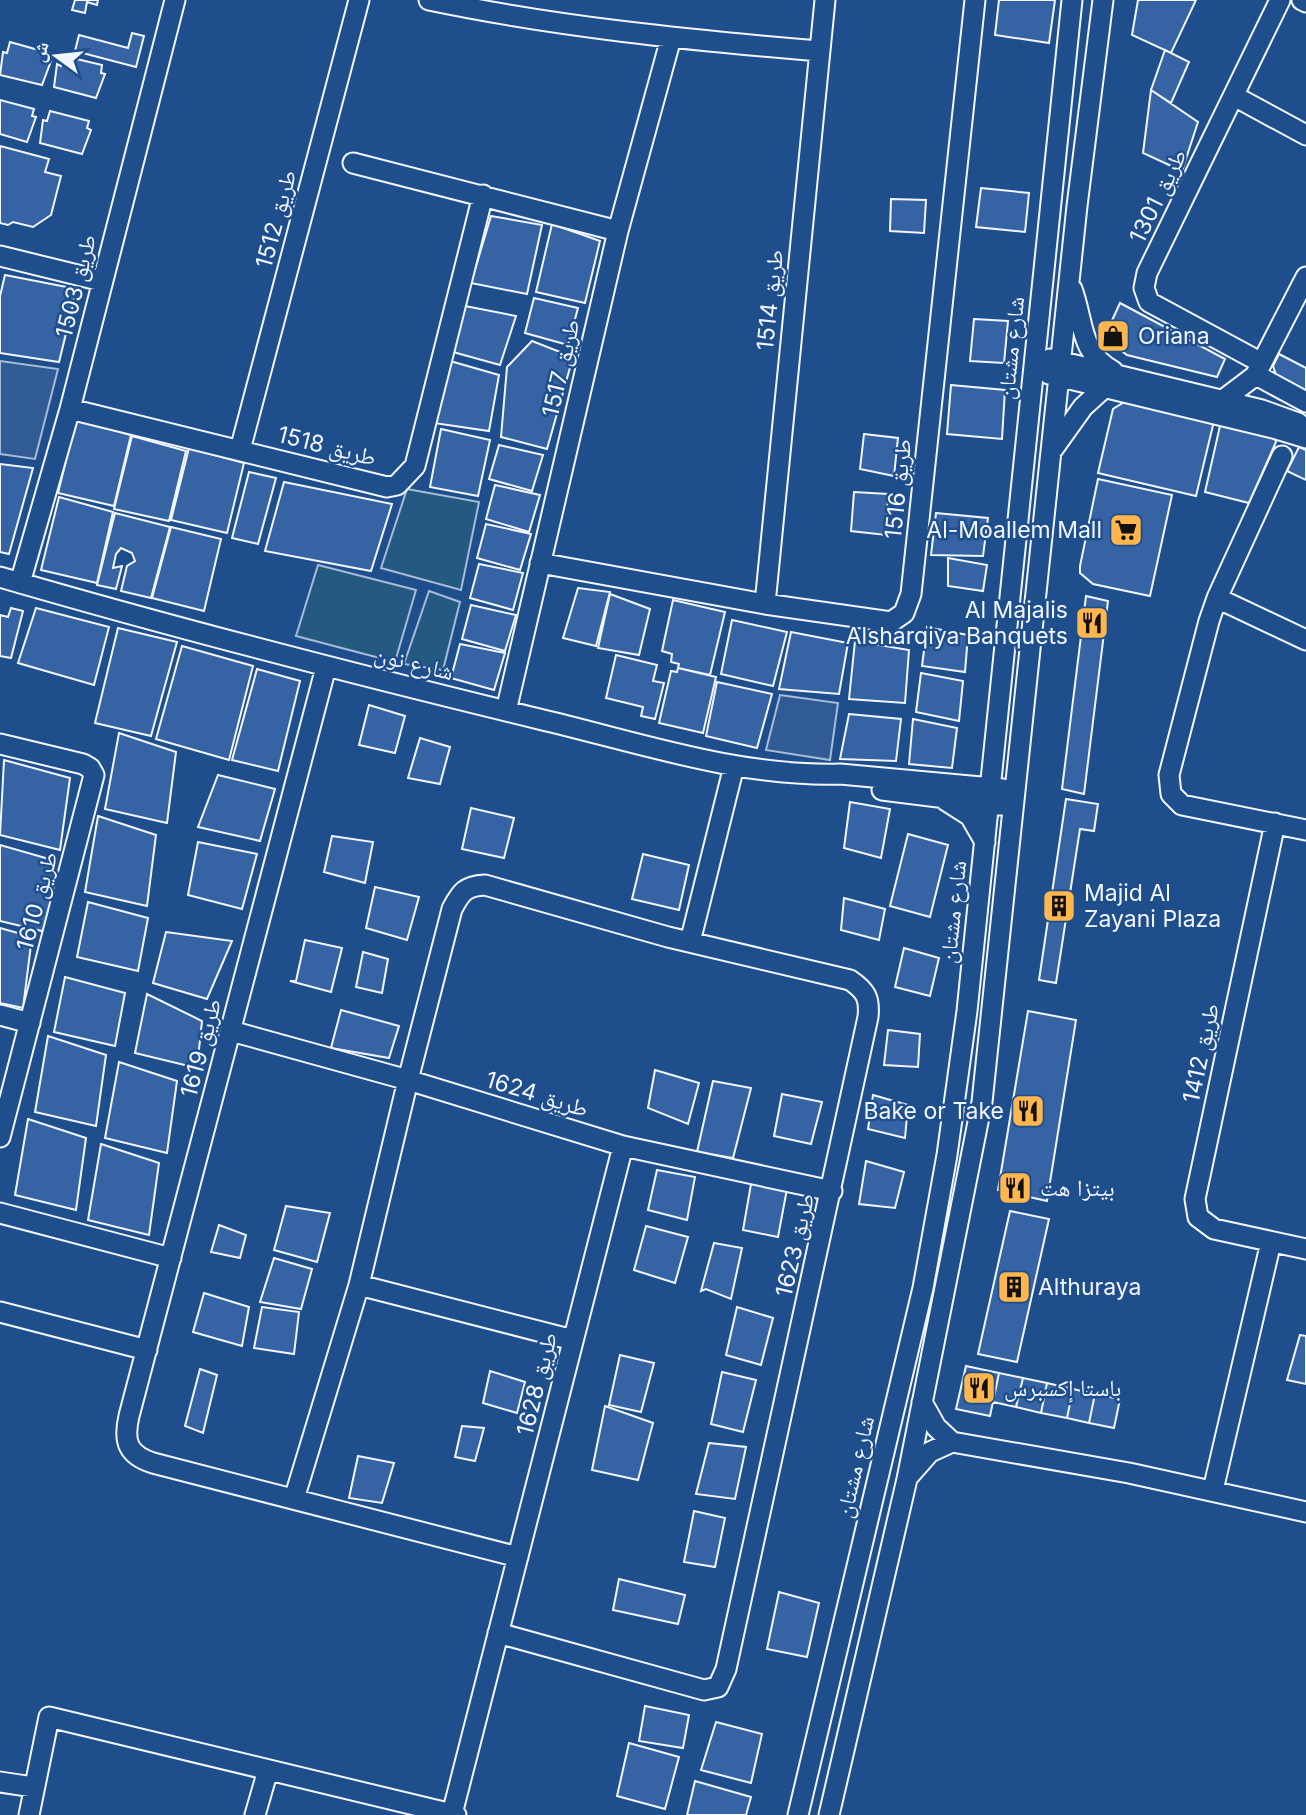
<svg xmlns="http://www.w3.org/2000/svg" width="1306" height="1815" font-family="Inter,'Noto Naskh Arabic',sans-serif">
  <style>
    .green { fill: #245a82; stroke: #a8bbd7; stroke-width: 2 }
    .parking { fill: #305b95; stroke: #a8bbd7; stroke-width: 2 }
    .building { fill: #3563a3; stroke: #f2f6ff; stroke-width: 2 }
    .lines { fill: none; stroke-linecap: round; stroke-linejoin: round }
    .minor-casing { stroke: #f2f6ff; stroke-width: 23 }
    .minor { stroke: #1f4e8c; stroke-width: 19 }
    .labels { text-anchor: middle; dominant-baseline: central; stroke-width: 5; stroke-linejoin: round; paint-order: stroke }
    .street-label { font-size: 23px; fill: #f2f6ff; stroke: #1f4e8c }
    .poi-label { font-size: 23px; fill: #f2f6ff; stroke: #1f4e8c; text-anchor: start }
  </style>
  <rect width="100%" height="100%" fill="#1f4e8c"/>
  <path class="green" d="M407,489L479,502L461,590L381,568Z
    M318,565L416,590L395,662L296,636Z
    M429,591L460,602L443,670L404,664Z"/>
  <path class="parking" d="M0,361L58,369L35,459L0,454Z
    M780,695L838,703L830,760L766,750Z"/>
  <path class="building" d="M75,0H98L97,5L87,2L85,13L72,10Z
    M999,0H1055L1049,43L995,35Z
    M1138,0H1196L1171,53L1132,35Z
    M132,33L144,36L136,67L75,51L79,35L128,48Z
    M10,42L49,53L47,60L51,61L42,85L0,75L3,52L7,53Z
    M1165,50L1189,62L1171,103L1151,90Z
    M64,56L102,65L101,73L105,74L96,98L54,87L57,64L61,66Z
    M1151,90L1198,122L1182,171L1143,153Z
    M0,100L34,109L32,116L36,117L27,142L0,134Z
    M50,111L89,121L87,128L91,130L82,154L40,143L43,120L47,121Z
    M0,146L49,159L45,172L61,176L51,215L33,227L13,222L8,225L0,223Z
    M981,188L1029,193L1025,232L976,227Z
    M891,199L926,200L924,233L890,231Z
    M491,216L542,225L527,294L471,283Z
    M552,224L600,241L585,303L536,292Z
    M5,275L77,289L59,362L0,353V296Z
    M534,298L578,308L568,345L525,333Z
    M1120,303L1225,359L1217,377L1127,355L1104,338Z
    M465,306L516,316L500,365L453,352Z
    M974,319L1008,321L1004,363L970,361Z
    M532,341L573,357L547,449L501,437L507,367Z
    M1279,354L1306,368V392L1276,375L1273,366Z
    M450,361L499,375L489,431L434,423Z
    M951,385L1005,390L1002,439L947,434Z
    M1126,401L1214,421L1196,496L1098,473L1113,409Z
    M1222,417L1272,431L1276,442L1249,503L1205,492Z
    M76,420L131,435L114,506L58,493Z
    M441,429L490,440L478,496L430,487Z
    M864,434L898,438L894,476L860,469Z
    M132,436L186,451L169,521L114,509Z
    M499,445L543,455L532,491L489,479Z
    M1299,447L1306,450V480L1287,471Z
    M189,448L244,463L227,533L171,520Z
    M0,464L33,468L9,554L0,552Z
    M249,472L276,478L258,544L232,538Z
    M1098,479L1172,495L1150,596L1093,584L1080,573V566Z
    M284,482L392,504L371,571L265,551Z
    M495,485L540,495L529,532L486,519Z
    M854,492L888,494L886,535L851,531Z
    M59,497L113,512L97,583L41,570Z
    M115,513L170,527L151,598L121,591L127,566L135,561L132,553L121,548L116,554L113,568L122,566L116,589L97,585Z
    M936,513L988,518L983,556L931,555Z
    M486,524L531,534L520,570L477,558Z
    M171,527L221,539L204,611L152,598Z
    M948,558L987,565L983,591L948,586Z
    M479,564L523,573L513,610L470,598Z
    M578,588L610,592L596,646L563,638Z
    M610,594L650,609L639,655L598,648Z
    M1086,596L1108,601L1084,794L1062,789Z
    M673,600L725,612L710,675L678,668L679,664L671,662L672,654L662,651Z
    M471,605L516,615L505,651L462,639Z
    M11,608L23,611L11,658L0,656V615L8,617Z
    M36,608L109,627L94,685L18,663Z
    M732,620L787,632L773,686L721,674Z
    M927,627L968,635L965,672L922,666Z
    M118,628L177,642L151,736L95,723Z
    M791,632L848,643L839,694L779,689Z
    M855,641L909,650L905,703L849,699Z
    M460,644L505,653L494,690L451,678Z
    M182,646L253,666L229,760L156,739Z
    M616,655L657,665L653,681L664,683L655,719L641,716L643,707L606,698Z
    M678,668L716,677L703,733L659,723L671,671L677,672Z
    M257,669L300,681L278,771L232,760Z
    M921,673L963,681L959,721L916,712Z
    M717,682L772,694L757,748L706,736Z
    M369,705L405,716L395,753L359,745Z
    M849,714L901,719L896,761L840,759Z
    M913,719L957,728L952,768L909,764Z
    M119,733L176,752L167,823L105,809Z
    M420,738L450,747L440,784L408,778Z
    M4,760L70,778L60,850L0,835Z
    M218,775L275,789L260,841L198,827Z
    M1066,799L1098,804L1094,831L1080,829L1056,983L1039,980Z
    M850,802L890,809L881,858L844,848Z
    M471,808L514,818L504,858L462,849Z
    M98,816L156,835L147,906L85,892Z
    M908,834L948,845L930,917L890,906Z
    M332,836L373,842L365,883L324,872Z
    M198,842L257,854L242,909L188,895Z
    M0,845L56,861L46,932L0,921Z
    M643,854L689,865L679,910L632,899Z
    M375,887L419,897L407,940L366,928Z
    M844,898L885,909L879,940L841,930Z
    M88,902L148,918L138,971L77,957Z
    M0,928L32,937L23,1008L0,1003Z
    M166,932L232,941L207,999L153,983Z
    M305,940L342,948L331,992L290,981H296Z
    M904,948L939,958L930,996L895,987Z
    M363,952L388,959L382,993L356,987Z
    M65,977L125,993L115,1046L54,1032Z
    M147,994L202,1021L197,1068L135,1053Z
    M341,1010L399,1026L389,1058L331,1048Z
    M1028,1011L1076,1020L1047,1201L998,1190Z
    M888,1030L920,1034L918,1067L884,1065Z
    M48,1036L106,1055L96,1126L35,1112Z
    M119,1062L177,1081L167,1153L105,1138Z
    M655,1070L699,1083L688,1124L648,1108Z
    M713,1081L751,1088L733,1158L697,1152Z
    M782,1094L822,1102L811,1144L774,1136Z
    M873,1095L908,1105L905,1138L868,1129Z
    M28,1119L86,1138L76,1210L15,1195Z
    M101,1144L159,1163L149,1235L88,1220Z
    M866,1161L904,1172L895,1208L859,1204Z
    M657,1170L695,1177L687,1220L648,1210Z
    M751,1184L787,1189L778,1237L743,1230Z
    M286,1206L330,1213L317,1262L274,1250Z
    M1010,1211L1049,1219L1017,1362L978,1354Z
    M219,1225L246,1235L240,1258L211,1252Z
    M646,1226L688,1237L675,1283L634,1270Z
    M714,1243L742,1248L731,1299L706,1289L701,1291Z
    M274,1258L312,1269L301,1309L260,1302Z
    M204,1293L249,1307L242,1346L193,1332Z
    M262,1307L299,1312L294,1354L254,1348Z
    M737,1307L773,1318L761,1365L726,1355Z
    M1300,1335L1306,1336V1384L1287,1380Z
    M620,1355L654,1363L641,1412L609,1405Z
    M966,1366L999,1373L990,1416L956,1409Z
    M200,1369L217,1375L203,1433L185,1426Z
    M490,1371L525,1382L517,1413L483,1403Z
    M722,1372L756,1380L743,1432L711,1424Z
    M999,1373L1023,1378L1016,1407L993,1402Z
    M1023,1378L1047,1383L1041,1413L1016,1407Z
    M1047,1383L1073,1389L1067,1418L1041,1413Z
    M1073,1389L1095,1394L1089,1423L1067,1418Z
    M1095,1394L1120,1399L1114,1428L1089,1423Z
    M605,1406L653,1423L638,1480L592,1470Z
    M462,1426L484,1428L475,1461L455,1457Z
    M709,1443L746,1447L735,1499L696,1494Z
    M358,1456L394,1463L382,1503L349,1498Z
    M694,1511L725,1518L715,1567L684,1562Z
    M619,1579L685,1595L678,1624L613,1610Z
    M779,1592L819,1603L807,1657L767,1649Z
    M645,1706L689,1715L683,1748L639,1741Z
    M716,1722L762,1734L751,1783L701,1770Z
    M629,1743L679,1757L665,1809L617,1796Z
    M695,1781L751,1797L746,1815H687Z"/>
  <g class="lines">
    <defs>
      <path id="minor" d="M429,0C558,27 688,40 819,51
        M1302,0L1306,2
        M1234,96L1306,135
        M353,163L618,231
        M0,256L102,281
        M1072,289C1084,321 1079,352 1113,371
        M1050,359L1262,410L1298,423
        M1260,362L1149,302L1144,288L1147,273L1280,0
        M1049,374L1273,428L1306,438
        M1256,374L1306,277
        M1256,375L1306,402
        M1223,400L1256,375
        M70,409L387,487L397,485L415,466L483,195
        M1053,449L1083,407L1105,387
        M240,450L359,0
        M1282,456L1217,598L1209,621L1169,775L1171,794L1182,805L1306,830
        M540,563L765,604L891,622L904,613L911,594L975,0
        M0,577C178,629 358,675 539,719C637,742 738,777 840,774L1003,789
        M20,583L70,409L175,0
        M1217,598L1306,640
        M765,604L825,0
        M326,667L129,1416C123,1442 128,1455 153,1463L518,1557
        M506,711L618,231L671,38
        M0,744L83,764L90,768L94,775L0,1137
        M882,790L1002,805
        M945,800L970,816L985,842
        M1275,823L1195,1199L1198,1217L1214,1229L1306,1249
        M690,942L734,766
        M0,1015L30,1023
        M231,1031L408,1080L623,1146L832,1191
        M0,1213L171,1258
        M359,1285L573,1340
        M0,1312L147,1350
        M922,1402L936,1427L952,1442L1129,1473L1306,1512
        M908,1477L930,1452L952,1442
        M1213,1490L1271,1242
        M294,1499L359,1285L408,1080L452,909C461,892 465,886 485,885L668,937L850,980C866,991 870,998 868,1017L726,1669L718,1687L704,1690L498,1633
        M0,1782L33,1787
        M452,1814L623,1146
        M29,1815L49,1717L456,1815
        M255,1815L268,1770
        M798,1815L923,1288L947,1155L967,1011L1072,0
        M829,1815L907,1479L982,1102L1077,206L1103,0"/>
    </defs>
    <use href="#minor" class="minor-casing"/>
    <use href="#minor" class="minor"/>
  </g>
  <defs>
    <symbol id="shop-square" viewBox="-11 -11 22 22"><rect x="-9" y="-9" width="18" height="18" rx="4" fill="#ffb74d" stroke="#1f4e8c"/><path d="M-5-2.5h2.3a2.7 3.5 0 0 1 5.4 0H5L5.5 6h-11ZM-1.5-2.5h3a1.5 2.3 0 0 0-3 0Z" fill="#111"/></symbol>
    <symbol id="supermarket-square" viewBox="-11 -11 22 22"><rect x="-9" y="-9" width="18" height="18" rx="4" fill="#ffb74d" stroke="#1f4e8c"/><path d="M-6-5.5h2.5l.6 2H6L4.5 2H-2.5L-4.4-4H-6ZM-1.5 3.2a1.3 1.3 0 1 0 .1 0ZM3 3.2a1.3 1.3 0 1 0 .1 0Z" fill="#111"/></symbol>
    <symbol id="restaurant-square" viewBox="-11 -11 22 22"><rect x="-9" y="-9" width="18" height="18" rx="4" fill="#ffb74d" stroke="#1f4e8c"/><path d="M-5-6h1v4h1v-4h1v4h1v-4h1v5L-1.5 .5V6h-2V.5L-5-1ZM5-6V6H3V1.5H1.5Q1.5-4 5-6Z" fill="#111"/></symbol>
    <symbol id="building-square" viewBox="-11 -11 22 22"><rect x="-9" y="-9" width="18" height="18" rx="4" fill="#ffb74d" stroke="#1f4e8c"/><path d="M-4-6H4V6H1V3H-1V6H-4ZM-2.5-4.3h1.7v1.8h-1.7ZM.8-4.3h1.7v1.8H.8ZM-2.5-1h1.7V.8h-1.7ZM.8-1h1.7V.8H.8Z" fill="#111"/></symbol>
  </defs>
  <g fill-rule="evenodd">
    <use href="#shop-square" x="1094" y="317" width="38" height="38"/>
    <use href="#supermarket-square" x="1107" y="511" width="38" height="38"/>
    <use href="#restaurant-square" x="1073" y="604" width="38" height="38"/>
    <use href="#building-square" x="1040" y="887" width="38" height="38"/>
    <use href="#restaurant-square" x="1009" y="1092" width="38" height="38"/>
    <use href="#restaurant-square" x="996" y="1169" width="38" height="38"/>
    <use href="#building-square" x="995" y="1268" width="38" height="38"/>
    <use href="#restaurant-square" x="960" y="1369" width="38" height="38"/>
  </g>
  <g class="labels">
    <g class="street-label">
      <text transform="translate(1158 196) rotate(-64)">طريق 1301</text>
      <text transform="translate(276 219) rotate(-75)">طريق 1512</text>
      <text transform="translate(76 286) rotate(-76)">طريق 1503</text>
      <text transform="translate(770 300) rotate(-84)">طريق 1514</text>
      <text transform="translate(1011 348) rotate(-84)">شارع مشتان</text>
      <text transform="translate(561 368) rotate(-77)">طريق 1517</text>
      <text transform="translate(327 446) rotate(14)">طريق 1518</text>
      <text transform="translate(898 489) rotate(-84)">طريق 1516</text>
      <text transform="translate(414 663) rotate(14)">شارع نون</text>
      <text transform="translate(37 901) rotate(-75)">طريق 1610</text>
      <text transform="translate(953 912) rotate(-84)">شارع مشتان</text>
      <text transform="translate(201 1048) rotate(-75)">طريق 1619</text>
      <text transform="translate(1201 1053) rotate(-78)">طريق 1412</text>
      <text transform="translate(537 1094) rotate(17)">طريق 1624</text>
      <text transform="translate(795 1245) rotate(-77)">طريق 1623</text>
      <text transform="translate(537 1384) rotate(-76)">طريق 1628</text>
      <text transform="translate(855 1467) rotate(-77)">شارع مشتان</text>
    </g>
    <g class="poi-label">
      <text x="1138" y="336">Oriana</text>
      <text x="1102" y="530" text-anchor="end">Al-Moallem Mall</text>
      <text x="1068" y="610" text-anchor="end">Al Majalis<tspan x="1068" dy="26">Alsharqiya Banquets</tspan></text>
      <text x="1084" y="893">Majid Al<tspan x="1084" dy="26">Zayani Plaza</tspan></text>
      <text x="1004" y="1111" text-anchor="end">Bake or Take</text>
      <text x="1040" y="1188">بيتزا هت</text>
      <text x="1038" y="1287">Althuraya</text>
      <text x="1004" y="1388">باستا إكسبرس</text>
    </g>
  </g>
  <g transform="translate(56 56) rotate(285)" stroke="#1f4e8c" stroke-width="5" paint-order="stroke">
  <path d="M0-5L12 26L0 18L-12 26Z" fill="#f2f6ff"/>
  <text y="-10" font-size="19" font-weight="bold" text-anchor="middle" fill="#f2f6ff">ش</text>
  </g>
</svg>
